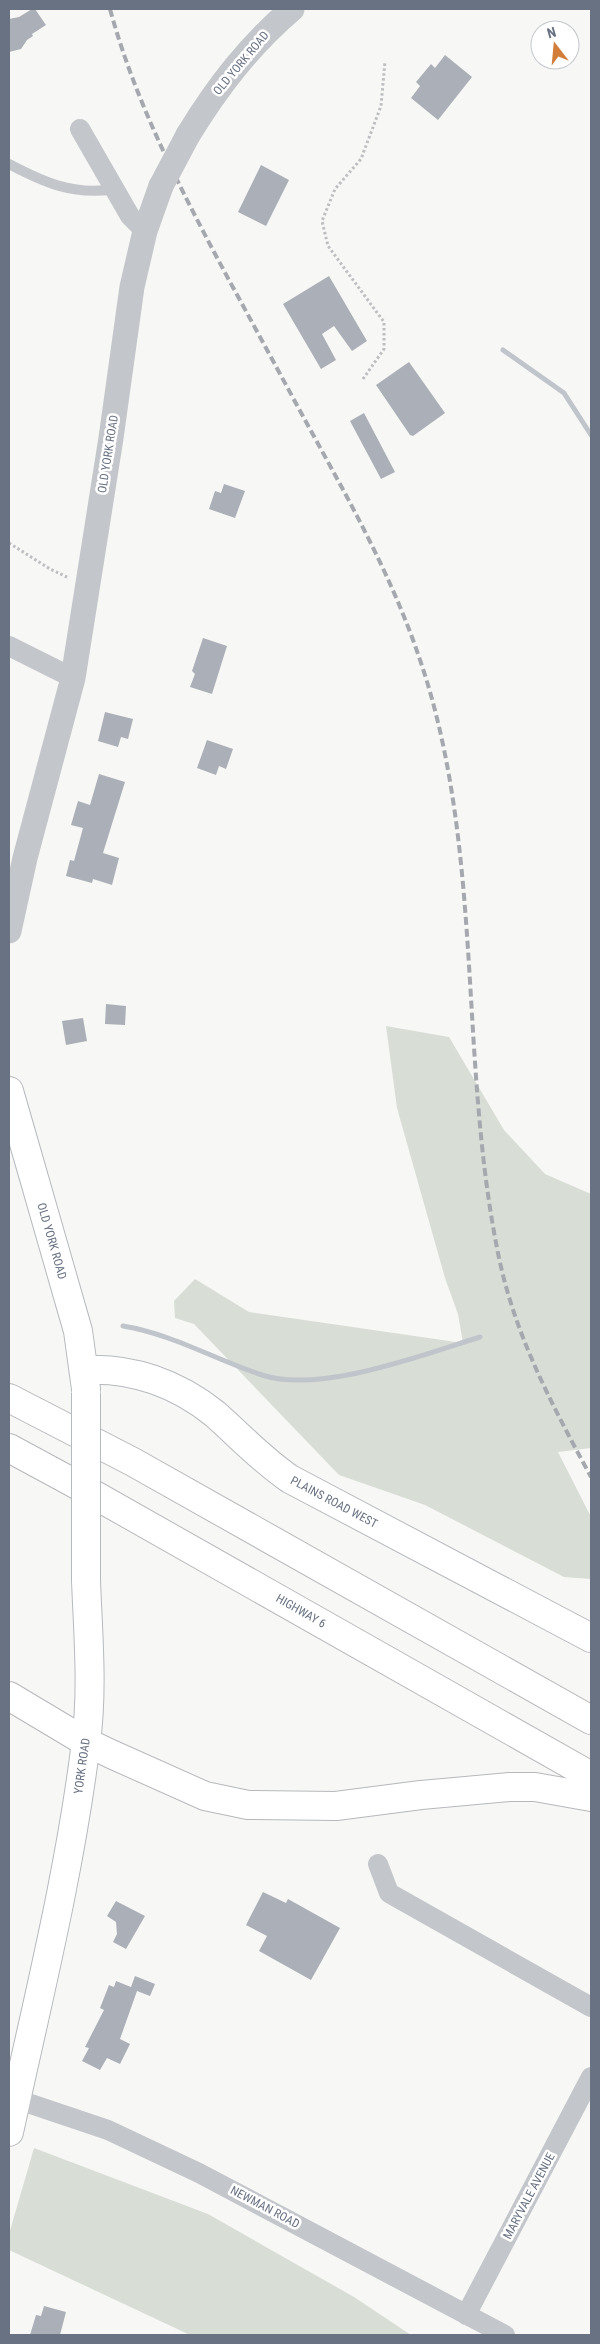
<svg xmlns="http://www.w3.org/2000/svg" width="600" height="2344" font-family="'Roboto Condensed',sans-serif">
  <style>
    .green { fill: #d8ded6 }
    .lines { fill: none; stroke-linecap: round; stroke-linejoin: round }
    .stream { stroke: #c0c5cc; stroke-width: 5 }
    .building { fill: #abafb7 }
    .secondary-casing { stroke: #b6b9be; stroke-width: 30 }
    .motorway-casing { stroke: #b6b8bc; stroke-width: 30 }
    .path { stroke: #bdbec1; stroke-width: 3; stroke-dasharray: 2.5 2.5; stroke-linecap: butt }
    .service { stroke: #c3c6ca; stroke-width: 10 }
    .minor { stroke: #c3c6ca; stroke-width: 20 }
    .tertiary { stroke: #c3c6ca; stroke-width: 25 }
    .secondary { stroke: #fff; stroke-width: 28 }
    .motorway { stroke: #fff; stroke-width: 28 }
    .rail { stroke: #a5a8ae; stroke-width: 4; stroke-dasharray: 8 4; stroke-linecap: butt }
    .secondary-bridge-casing { stroke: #b6b9be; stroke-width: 30; stroke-linecap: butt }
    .tertiary-bridge { stroke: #c3c6ca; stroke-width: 25 }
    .secondary-bridge { stroke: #fff; stroke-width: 28 }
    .labels { text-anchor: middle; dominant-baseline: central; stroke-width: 5; stroke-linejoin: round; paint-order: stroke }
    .street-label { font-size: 12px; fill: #697283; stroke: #fff }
  </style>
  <rect width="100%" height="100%" fill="#f7f7f5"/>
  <path class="green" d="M386,1026L449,1037L504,1130L545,1174L591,1194V1448L558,1452L591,1517V1579L564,1577L425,1505L339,1475L194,1324L175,1318L174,1301L195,1279L249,1312L463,1343L458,1314L445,1278L397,1108Z
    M34,2148L208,2214L354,2297L411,2335H190L9,2250V2234Z"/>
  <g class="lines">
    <path class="stream" d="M503,350L564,393L591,435
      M123,1326C172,1334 216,1360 262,1375C320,1394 422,1355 480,1337"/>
  </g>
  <path class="building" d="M32,9H35L46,25L32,34L33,36L27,40L21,49L9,52V19L19,17Z
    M445,55L472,77L438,120L411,98L420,86L416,82L431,64L435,68Z
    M261,165L289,180L266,226L238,212Z
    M329,276L367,341L352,351L334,326L322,334L336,360L321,369L283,304Z
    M409,362L445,413L413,436L410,435L376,385Z
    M364,413L395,472L381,479L350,421Z
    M224,484L245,491L235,518L209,509L215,491L221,493Z
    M203,638L227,646L212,694L190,687L195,674L192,671Z
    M105,712L133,719L128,739L121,737L118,747L98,741Z
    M207,740L233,749L226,769L219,766L216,775L197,768Z
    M99,774L125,782L103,853L119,858L112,885L93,879L92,883L66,876L70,860L74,861L83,828L71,825L78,801L90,805Z
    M106,1004L126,1006L125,1025L105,1024Z
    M83,1018L87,1041L66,1045L62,1021Z
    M263,1892L286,1903L288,1899L340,1928L311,1980L259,1951L267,1936L246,1925Z
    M116,1901L145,1916L126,1949L113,1942L117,1934L116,1922L107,1916Z
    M135,1976L155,1984L150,1996L137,1991L120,2039L130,2044L120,2064L107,2058L100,2070L82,2061L89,2048L85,2047L104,2010L100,2008L109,1985L114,1987L116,1981L131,1987Z
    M44,2306L66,2312L60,2335H30L36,2315L41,2316Z"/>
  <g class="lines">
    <defs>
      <path id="secondary" d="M9,1091L78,1331L86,1389
        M84,1370C132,1367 178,1384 215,1414C240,1436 262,1460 290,1479L591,1638
        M9,2132C37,2003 70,1873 86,1742C93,1689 88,1634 86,1580"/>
      <path id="motorway" d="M9,1398L133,1462L591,1720
        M9,1448L70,1481L591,1776
        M9,1696L86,1742L111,1754L205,1796L248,1805L336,1806L421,1795L510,1787H535L591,1797"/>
    </defs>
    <use href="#secondary" class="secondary-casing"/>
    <use href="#motorway" class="motorway-casing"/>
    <path class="path" d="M363,379L384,349V322L328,246L322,221L335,189L361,159L381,106L385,61
      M9,543L50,569L69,578"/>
    <path class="service" d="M9,164C43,182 74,196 114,189"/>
    <path class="minor" d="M80,129L130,216L145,231
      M9,646L73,678
      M378,1864L389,1893L591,2007
      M16,2099L108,2130L199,2173L505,2335
      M466,2315L591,2077"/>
    <path class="tertiary" d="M188,135C218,86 249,46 292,9
      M9,931L25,858L73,678L111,438L132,287L145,231L161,186"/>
    <use href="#secondary" class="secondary"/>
    <use href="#motorway" class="motorway"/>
    <path class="rail" d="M110,9C136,105 183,194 230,282C263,342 295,402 328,462C362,524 395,587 418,654C485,846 458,1056 498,1253C514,1334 552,1405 591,1477"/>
    <defs>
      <path id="secondary-bridge" d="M86,1393V1580"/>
    </defs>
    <use href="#secondary-bridge" class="secondary-bridge-casing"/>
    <path class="tertiary-bridge" d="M161,186L188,135"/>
    <use href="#secondary-bridge" class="secondary-bridge"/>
  </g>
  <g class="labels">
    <g class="street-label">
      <text transform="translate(241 63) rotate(-50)">OLD YORK ROAD</text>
      <text transform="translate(108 454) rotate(-81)">OLD YORK ROAD</text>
      <text transform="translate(52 1241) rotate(74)">OLD YORK ROAD</text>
      <text transform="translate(334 1502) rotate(28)">PLAINS ROAD WEST</text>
      <text transform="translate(301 1611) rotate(30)">HIGHWAY 6</text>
      <text transform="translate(82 1766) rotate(-82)">YORK ROAD</text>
      <text transform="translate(529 2196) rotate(-62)">MARYVALE AVENUE</text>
      <text transform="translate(265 2207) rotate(28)">NEWMAN ROAD</text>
    </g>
  </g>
  <rect width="600" height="2344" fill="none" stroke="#697283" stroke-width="20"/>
  <g transform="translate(555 45) rotate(344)"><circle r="24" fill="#ffffff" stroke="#c3c7cd"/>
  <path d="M0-4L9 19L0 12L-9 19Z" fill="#d27d3a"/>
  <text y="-8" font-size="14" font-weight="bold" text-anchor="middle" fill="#697283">N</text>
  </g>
</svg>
